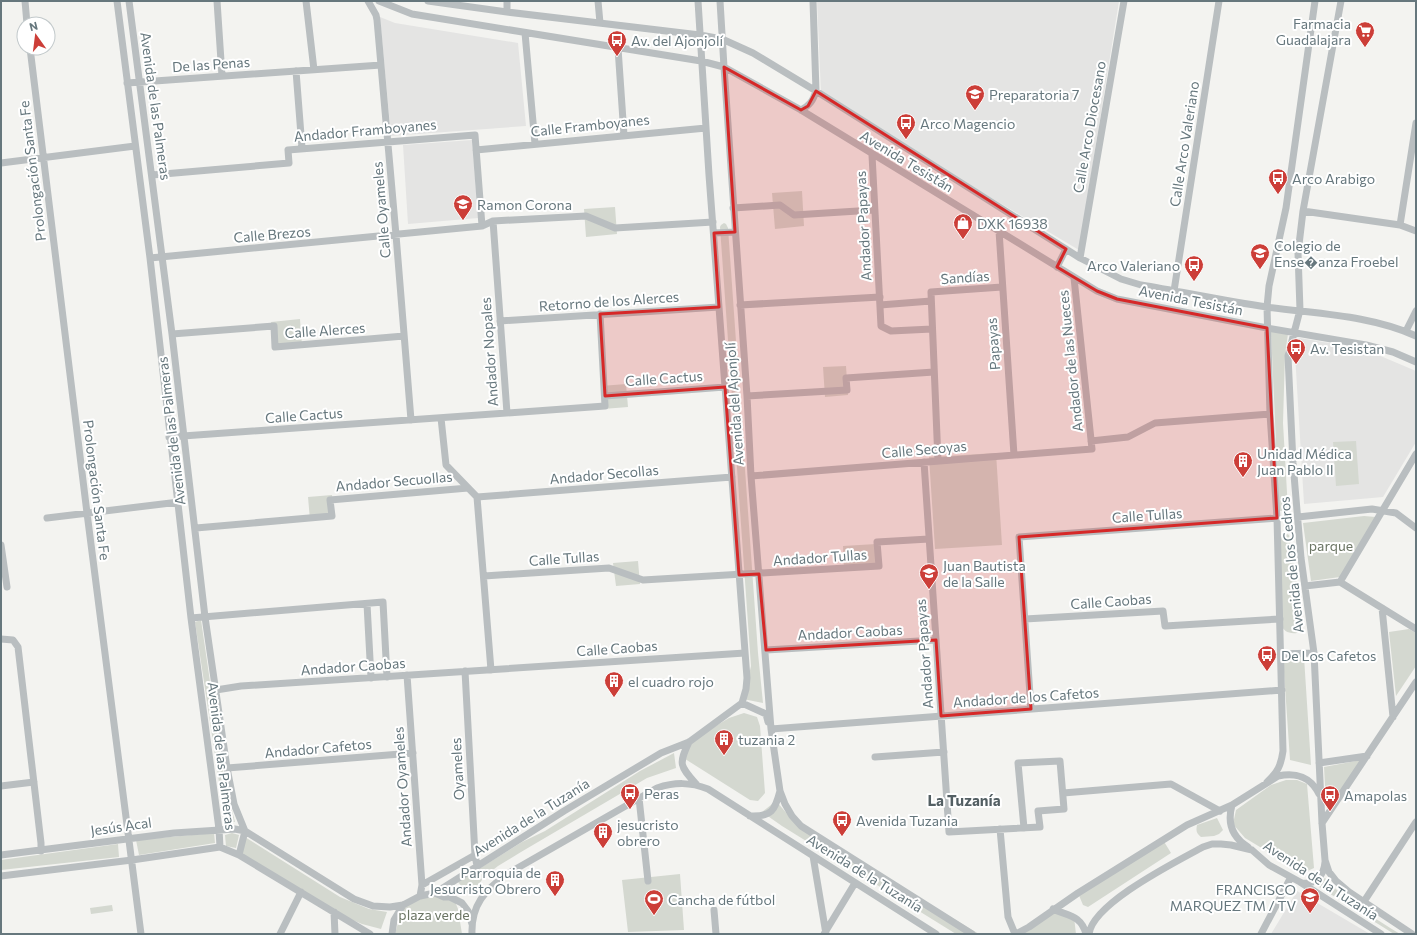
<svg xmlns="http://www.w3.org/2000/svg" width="1417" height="935" font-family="Commissioner,sans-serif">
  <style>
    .built { fill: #e4e4e3 }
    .green { fill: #d4d8d0 }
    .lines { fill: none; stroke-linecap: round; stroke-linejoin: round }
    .minor { stroke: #b9bec0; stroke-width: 7 }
    .marked { fill: #d62828; fill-opacity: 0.2; stroke: #d62828; stroke-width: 3; stroke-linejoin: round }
    .labels { text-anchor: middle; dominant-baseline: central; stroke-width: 4; stroke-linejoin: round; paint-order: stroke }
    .poi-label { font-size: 14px; fill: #66777d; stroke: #fff; text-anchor: start }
    .street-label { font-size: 14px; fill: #66777d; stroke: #fff }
    .park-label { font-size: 14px; fill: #6b7564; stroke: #fff }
    .neighbourhood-label { font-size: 15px; font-weight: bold; fill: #535f63; stroke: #fff }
  </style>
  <rect width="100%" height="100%" fill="#f3f3f0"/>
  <path class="built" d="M817,1H1119L1079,250L874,128L821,93Z
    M380,17L395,23L518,43L526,126L391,136Z
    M472,140L478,218L408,224L403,145Z
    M1294,337L1364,349L1416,371V442L1383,497L1304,504Z
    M1297,891L1370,934H1271Z"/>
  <path class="green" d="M802,191L804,226L775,229L772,193Z
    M615,207L617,234L586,237L584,209Z
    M724,223L726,224L728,228L758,653L763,703L743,699L751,666L720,227L721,225Z
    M300,319L302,346L274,349L271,322Z
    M1271,331L1288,334L1285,354L1283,423L1288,510L1279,511Z
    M846,366L848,395L825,397L823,367Z
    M626,384L628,407L603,409L601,386Z
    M1356,441L1359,484L1336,486L1333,442Z
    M996,453L1002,545L935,549L929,457Z
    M332,495L334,518L310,520L308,497Z
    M1364,516L1376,517L1340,577L1311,581L1303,523Z
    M1285,533L1289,535L1303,623L1301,629L1297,633C1288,634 1284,631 1280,624L1281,537Z
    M876,544L878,565L844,568L843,546Z
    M638,561L640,584L616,586L613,563Z
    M201,620L225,784L235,822H225L195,622Z
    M1409,629L1416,633V666L1396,696L1389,632Z
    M1293,650L1299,651L1304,657L1311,765L1290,760L1283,657L1288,651Z
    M744,713L757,717L760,726L765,793L758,801L750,800L682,757L689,742L729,718Z
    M674,753L676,768L647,778L521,852L498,866L484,877L475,890L469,895L458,882L522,842L545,831L640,771Z
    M1361,760L1332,803L1326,804L1324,767Z
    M1286,780H1297L1307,784L1314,868L1303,873L1245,838L1233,824L1236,810L1271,785Z
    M776,801L795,823L979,934H956L782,826L762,812Z
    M1217,818L1223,830L1219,834L1214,836L1201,837C1196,833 1196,831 1197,825Z
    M214,833L215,843L139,855L136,840Z
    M232,833L239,835L236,848L226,846L225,835Z
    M245,837L340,897L369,909L387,912L381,929L362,924L343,916L242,855Z
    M1163,840L1171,853L1088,907L1083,905L1078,893Z
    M118,844L119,857L1,870V860Z
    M680,874L684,930L628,932L622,880Z
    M1325,878C1345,901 1373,917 1400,934H1394L1316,885Z
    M435,893L454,899L458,909L462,934H395L403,905Z
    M112,905L113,911L91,914L90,908Z
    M1053,909L1074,917L1076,934H1017Z"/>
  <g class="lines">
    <path class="minor" d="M25,1L27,24
      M117,1L150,258L191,618L219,829L220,847
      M129,1L172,334L205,617L227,768L234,804L245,831L239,855
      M217,1L222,76
      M306,1L314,70
      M368,1L376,15L377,20L396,235L411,420
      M379,1L412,14L701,61L724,67L801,110L1097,291L1117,299L1267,328L1366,345L1393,352L1416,362
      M428,1L507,12L700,35L722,39L753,53L816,91L1080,258L1121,279L1141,285C1183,292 1225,301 1267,307C1316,314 1370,315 1416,336
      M507,1V12
      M598,1L600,23
      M698,1L709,175L747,678L746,689L742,703
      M720,1L724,67L747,396L751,476L771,729L780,791L785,804L792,816L801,826L972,934
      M1341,1L1303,211L1298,253L1300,310L1288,356L1293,463L1301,558L1314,653L1322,823L1325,860L1329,872L1336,881L1349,892L1412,934
      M525,33L535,144
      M30,48L87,513L141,934
      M618,48L624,135
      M296,71L302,148
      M127,83L381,65
      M801,110C810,105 813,101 816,91L813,1
      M476,150L706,128
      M872,155L881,326L891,331L932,329
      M1,163L135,146
      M152,175L289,163L288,150L475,135L482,226
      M733,208L780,205L794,215L874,210
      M1303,211L1400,225L1416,231
      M493,221L507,413
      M1400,225L1416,123
      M999,231L1014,455
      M714,233L735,232
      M150,258L482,226L493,221L586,216L615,228L713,222
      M1080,258L1124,1
      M1057,267L1066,249
      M1174,291L1219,1
      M740,305L880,297
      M880,305L931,301
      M500,321L719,307
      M1406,331L1416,311
      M172,334L274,326L275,347L404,336
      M605,396L725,387
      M747,396L847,390L846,378L934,372
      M441,418L446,465L477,497L491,670
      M169,437L605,406L600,314
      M1091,441L1128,437L1155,423L1270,414
      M938,461L931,292L1002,287
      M924,462L949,832L1040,827L1038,811L1064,809L1060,761L1018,763L1024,828
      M751,476L1092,449L1074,278
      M477,497L732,477
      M1298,517L1372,509L1396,513L1416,528
      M47,518L179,502
      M196,528L332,516L330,500L468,488
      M1,545L7,587
      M484,576L609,568L643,580L879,566L877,542L929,539
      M1340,582L1416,454
      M1305,586L1340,582L1416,629
      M367,604L371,678
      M1382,608L1393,717
      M191,618L383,602L387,677
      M1025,619L1163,611L1165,626L1280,619
      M1,639L13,640L18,647L41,843V851
      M766,650L936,640
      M1281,654L1314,653
      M465,671L475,855L477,866
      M407,675L422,885L420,896
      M216,690L241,686L745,653
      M742,703L766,714L768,722
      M1031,709L1019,537L1277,518
      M771,729L1282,690
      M689,742C678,765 680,766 697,785
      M875,757L944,752
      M1319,763L1367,756
      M227,768L413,753
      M1267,782C1278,772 1281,765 1283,751L1277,518L1270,414L1267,307L1269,286L1286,208L1315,1
      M1,786L34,782
      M1063,793L1171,784L1220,811
      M639,798L648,881
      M1232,805C1227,823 1232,837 1248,847
      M750,816C772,817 775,810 780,791
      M1322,823L1416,682
      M1000,829L1008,917L1015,934
      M220,847L239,855L370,934
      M1,855L174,833L235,829L245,831L354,899L373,906L390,907L403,905L420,896L435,893L564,811L661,753L689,742L742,703
      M813,856L826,934
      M1,876L132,860L220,847
      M1302,883C1316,885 1324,875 1325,862
      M422,885L475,855
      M435,893L444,897H450L462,903L468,911L472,924
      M1363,903L1416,822
      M1053,909C1068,916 1081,915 1086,934
      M714,910L716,934
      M334,912L335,934
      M280,934L301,892
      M392,934L394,920L403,905
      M472,934C471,905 485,890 507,874L657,788C675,782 690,782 708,789L936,934
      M824,934L855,883
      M1016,934L1029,927L1078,893L1187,825L1232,805L1278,776C1296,772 1311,777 1319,794
      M1089,934C1093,903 1176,862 1203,847L1212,844H1221L1231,845L1252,850L1269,865L1300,882L1381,934
      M1261,934L1291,877"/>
  </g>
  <path class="marked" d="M724,67L801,110L808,106L816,91L1066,249L1057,267L1097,291L1117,299L1267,328L1277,518L1019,537L1031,709L941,716L936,640L766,650L759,574L739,575L725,387L605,396L600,314L719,307L714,233L735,232Z"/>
  <defs>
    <symbol id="supermarket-pin" viewBox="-11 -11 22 30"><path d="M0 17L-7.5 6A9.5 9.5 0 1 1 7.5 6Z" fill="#cc3e38" stroke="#fff"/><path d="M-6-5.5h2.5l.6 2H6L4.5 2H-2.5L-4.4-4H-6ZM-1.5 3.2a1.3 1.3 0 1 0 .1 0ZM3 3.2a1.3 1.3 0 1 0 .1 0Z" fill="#fff"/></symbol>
    <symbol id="bus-pin" viewBox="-11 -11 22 30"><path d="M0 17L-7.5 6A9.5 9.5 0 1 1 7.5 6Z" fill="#cc3e38" stroke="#fff"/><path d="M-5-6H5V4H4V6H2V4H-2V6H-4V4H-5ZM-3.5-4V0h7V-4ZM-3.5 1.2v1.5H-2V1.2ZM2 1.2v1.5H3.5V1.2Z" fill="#fff"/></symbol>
    <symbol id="university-pin" viewBox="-11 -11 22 30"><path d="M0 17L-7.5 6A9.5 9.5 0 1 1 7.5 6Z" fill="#cc3e38" stroke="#fff"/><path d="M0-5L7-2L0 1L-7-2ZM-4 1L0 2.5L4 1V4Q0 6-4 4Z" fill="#fff"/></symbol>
    <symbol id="school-pin" viewBox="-11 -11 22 30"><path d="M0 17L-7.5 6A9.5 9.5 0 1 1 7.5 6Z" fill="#cc3e38" stroke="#fff"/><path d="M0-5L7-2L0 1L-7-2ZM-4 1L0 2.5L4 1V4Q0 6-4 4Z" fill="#fff"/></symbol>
    <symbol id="shop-pin" viewBox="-11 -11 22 30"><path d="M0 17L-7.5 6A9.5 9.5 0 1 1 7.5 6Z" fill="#cc3e38" stroke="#fff"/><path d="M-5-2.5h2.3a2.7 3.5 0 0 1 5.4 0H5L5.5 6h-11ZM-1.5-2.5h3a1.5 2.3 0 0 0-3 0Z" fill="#fff"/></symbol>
    <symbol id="building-pin" viewBox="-11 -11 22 30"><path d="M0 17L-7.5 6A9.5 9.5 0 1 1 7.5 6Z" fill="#cc3e38" stroke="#fff"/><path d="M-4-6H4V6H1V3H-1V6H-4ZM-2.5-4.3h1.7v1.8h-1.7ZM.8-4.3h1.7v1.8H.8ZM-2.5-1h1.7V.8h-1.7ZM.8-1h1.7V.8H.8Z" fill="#fff"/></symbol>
    <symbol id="stadium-pin" viewBox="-11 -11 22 30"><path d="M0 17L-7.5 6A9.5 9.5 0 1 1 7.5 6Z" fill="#cc3e38" stroke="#fff"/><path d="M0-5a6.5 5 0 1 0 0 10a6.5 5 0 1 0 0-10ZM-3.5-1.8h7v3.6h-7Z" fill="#fff"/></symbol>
  </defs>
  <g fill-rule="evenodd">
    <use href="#supermarket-pin" x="1354" y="20" width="22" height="30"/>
    <use href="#bus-pin" x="606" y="29" width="22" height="30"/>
    <use href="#university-pin" x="964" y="83" width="22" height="30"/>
    <use href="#bus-pin" x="895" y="112" width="22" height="30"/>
    <use href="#bus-pin" x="1267" y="167" width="22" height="30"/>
    <use href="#school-pin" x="452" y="193" width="22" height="30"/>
    <use href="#shop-pin" x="952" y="212" width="22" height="30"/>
    <use href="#school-pin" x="1249" y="242" width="22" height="30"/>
    <use href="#bus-pin" x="1183" y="254" width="22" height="30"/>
    <use href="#bus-pin" x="1285" y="337" width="22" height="30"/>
    <use href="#building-pin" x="1232" y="450" width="22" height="30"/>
    <use href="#school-pin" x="918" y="562" width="22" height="30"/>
    <use href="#bus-pin" x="1256" y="644" width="22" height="30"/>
    <use href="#building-pin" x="603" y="670" width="22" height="30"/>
    <use href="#building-pin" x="713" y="728" width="22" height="30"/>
    <use href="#bus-pin" x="619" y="782" width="22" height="30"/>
    <use href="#bus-pin" x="1319" y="784" width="22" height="30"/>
    <use href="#bus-pin" x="831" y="809" width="22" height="30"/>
    <use href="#building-pin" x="592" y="821" width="22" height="30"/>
    <use href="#building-pin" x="544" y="869" width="22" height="30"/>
    <use href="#school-pin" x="1299" y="886" width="22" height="30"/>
    <use href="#stadium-pin" x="643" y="888" width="22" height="30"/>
  </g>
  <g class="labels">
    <g class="poi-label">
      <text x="1351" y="23" text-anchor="end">Farmacia<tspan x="1351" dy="16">Guadalajara</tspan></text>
      <text x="631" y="40">Av. del Ajonjolí</text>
      <text x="989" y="94">Preparatoria 7</text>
      <text x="920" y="123">Arco Magencio</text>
      <text x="1292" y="178">Arco Arabigo</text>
      <text x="477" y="204">Ramon Corona</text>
      <text x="977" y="223">DXK 16938</text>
      <text x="1274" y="245">Colegio de<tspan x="1274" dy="16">Ense�anza Froebel</tspan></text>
      <text x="1180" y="265" text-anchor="end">Arco Valeriano</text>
      <text x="1310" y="348">Av. Tesistan</text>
      <text x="1257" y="453">Unidad Médica<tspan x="1257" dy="16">Juan Pablo II</tspan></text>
      <text x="943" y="565">Juan Bautista<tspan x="943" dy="16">de la Salle</tspan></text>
      <text x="1281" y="655">De Los Cafetos</text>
      <text x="628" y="681">el cuadro rojo</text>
      <text x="738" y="739">tuzania 2</text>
      <text x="644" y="793">Peras</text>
      <text x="1344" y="795">Amapolas</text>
      <text x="856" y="820">Avenida Tuzania</text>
      <text x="617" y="824">jesucristo<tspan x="617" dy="16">obrero</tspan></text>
      <text x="541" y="872" text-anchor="end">Parroquia de<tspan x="541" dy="16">Jesucristo Obrero</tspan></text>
      <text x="1296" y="889" text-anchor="end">FRANCISCO<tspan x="1296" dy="16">MARQUEZ TM / TV</tspan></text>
      <text x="668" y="899">Cancha de fútbol</text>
    </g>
    <g class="street-label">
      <text transform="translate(211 64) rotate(-4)">De las Penas</text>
      <text transform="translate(156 106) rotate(82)">Avenida de las Palmeras</text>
      <text transform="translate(590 125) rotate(-6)">Calle Framboyanes</text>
      <text transform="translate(1089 127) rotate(-80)">Calle Arco Diocesano</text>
      <text transform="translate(365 130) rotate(-5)">Andador Framboyanes</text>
      <text transform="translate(1184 144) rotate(-81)">Calle Arco Valeriano</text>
      <text transform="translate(907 161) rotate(31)">Avenida Tesistán</text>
      <text transform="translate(32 171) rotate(-97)">Prolongación Santa Fe</text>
      <text transform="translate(381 210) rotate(-95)">Calle Oyameles</text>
      <text transform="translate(863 226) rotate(-93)">Andador Papayas</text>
      <text transform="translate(272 234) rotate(-5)">Calle Brezos</text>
      <text transform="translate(965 277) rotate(-4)">Sandías</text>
      <text transform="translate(1191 300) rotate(11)">Avenida Tesistán</text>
      <text transform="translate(609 301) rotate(-4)">Retorno de los Alerces</text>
      <text transform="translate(325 330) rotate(-4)">Calle Alerces</text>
      <text transform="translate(993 344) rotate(-94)">Papayas</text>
      <text transform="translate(489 352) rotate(-94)">Andador Nopales</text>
      <text transform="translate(1070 361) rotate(-96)">Andador de las Nueces</text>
      <text transform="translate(664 378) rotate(-4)">Calle Cactus</text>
      <text transform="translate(734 404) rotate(-94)">Avenida del Ajonjolí</text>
      <text transform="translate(304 415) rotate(-4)">Calle Cactus</text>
      <text transform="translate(171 431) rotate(-97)">Avenida de las Palmeras</text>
      <text transform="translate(924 449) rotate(-5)">Calle Secoyas</text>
      <text transform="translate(604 474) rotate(-5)">Andador Secollas</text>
      <text transform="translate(394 481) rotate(-5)">Andador Secuollas</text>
      <text transform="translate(97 490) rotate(83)">Prolongación Santa Fe</text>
      <text transform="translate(1147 515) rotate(-4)">Calle Tullas</text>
      <text transform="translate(820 557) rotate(-4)">Andador Tullas</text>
      <text transform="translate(564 558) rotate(-4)">Calle Tullas</text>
      <text transform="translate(1291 565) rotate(-96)">Avenida de los Cedros</text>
      <text transform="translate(1111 601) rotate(-4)">Calle Caobas</text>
      <text transform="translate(850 632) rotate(-3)">Andador Caobas</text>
      <text transform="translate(617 648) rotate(-4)">Calle Caobas</text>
      <text transform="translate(924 654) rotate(-94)">Andador Papayas</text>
      <text transform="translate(353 666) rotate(-4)">Andador Caobas</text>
      <text transform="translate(1026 697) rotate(-4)">Andador de los Cafetos</text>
      <text transform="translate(318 748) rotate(-5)">Andador Cafetos</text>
      <text transform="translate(222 756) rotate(83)">Avenida de las Palmeras</text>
      <text transform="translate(457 769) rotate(-93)">Oyameles</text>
      <text transform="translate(402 787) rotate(-94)">Andador Oyameles</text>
      <text transform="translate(531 817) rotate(-32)">Avenida de la Tuzanía</text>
      <text transform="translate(121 826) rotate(-8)">Jesús Acal</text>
      <text transform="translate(865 873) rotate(32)">Avenida de la Tuzanía</text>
      <text transform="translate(1321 880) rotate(33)">Avenida de la Tuzanía</text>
    </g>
    <g class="park-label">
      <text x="1331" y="545">parque</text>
      <text x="434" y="914">plaza verde</text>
    </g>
    <g class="neighbourhood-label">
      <text x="964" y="800">La Tuzanía</text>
    </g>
  </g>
  <rect width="1417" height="935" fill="none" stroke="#66777d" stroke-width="4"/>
  <g transform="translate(36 36) rotate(346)"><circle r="19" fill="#ffffff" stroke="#c2c9cb"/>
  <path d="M0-3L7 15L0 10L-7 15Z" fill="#cc3e38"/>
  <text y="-6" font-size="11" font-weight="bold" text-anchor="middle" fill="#66777d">N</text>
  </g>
</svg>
